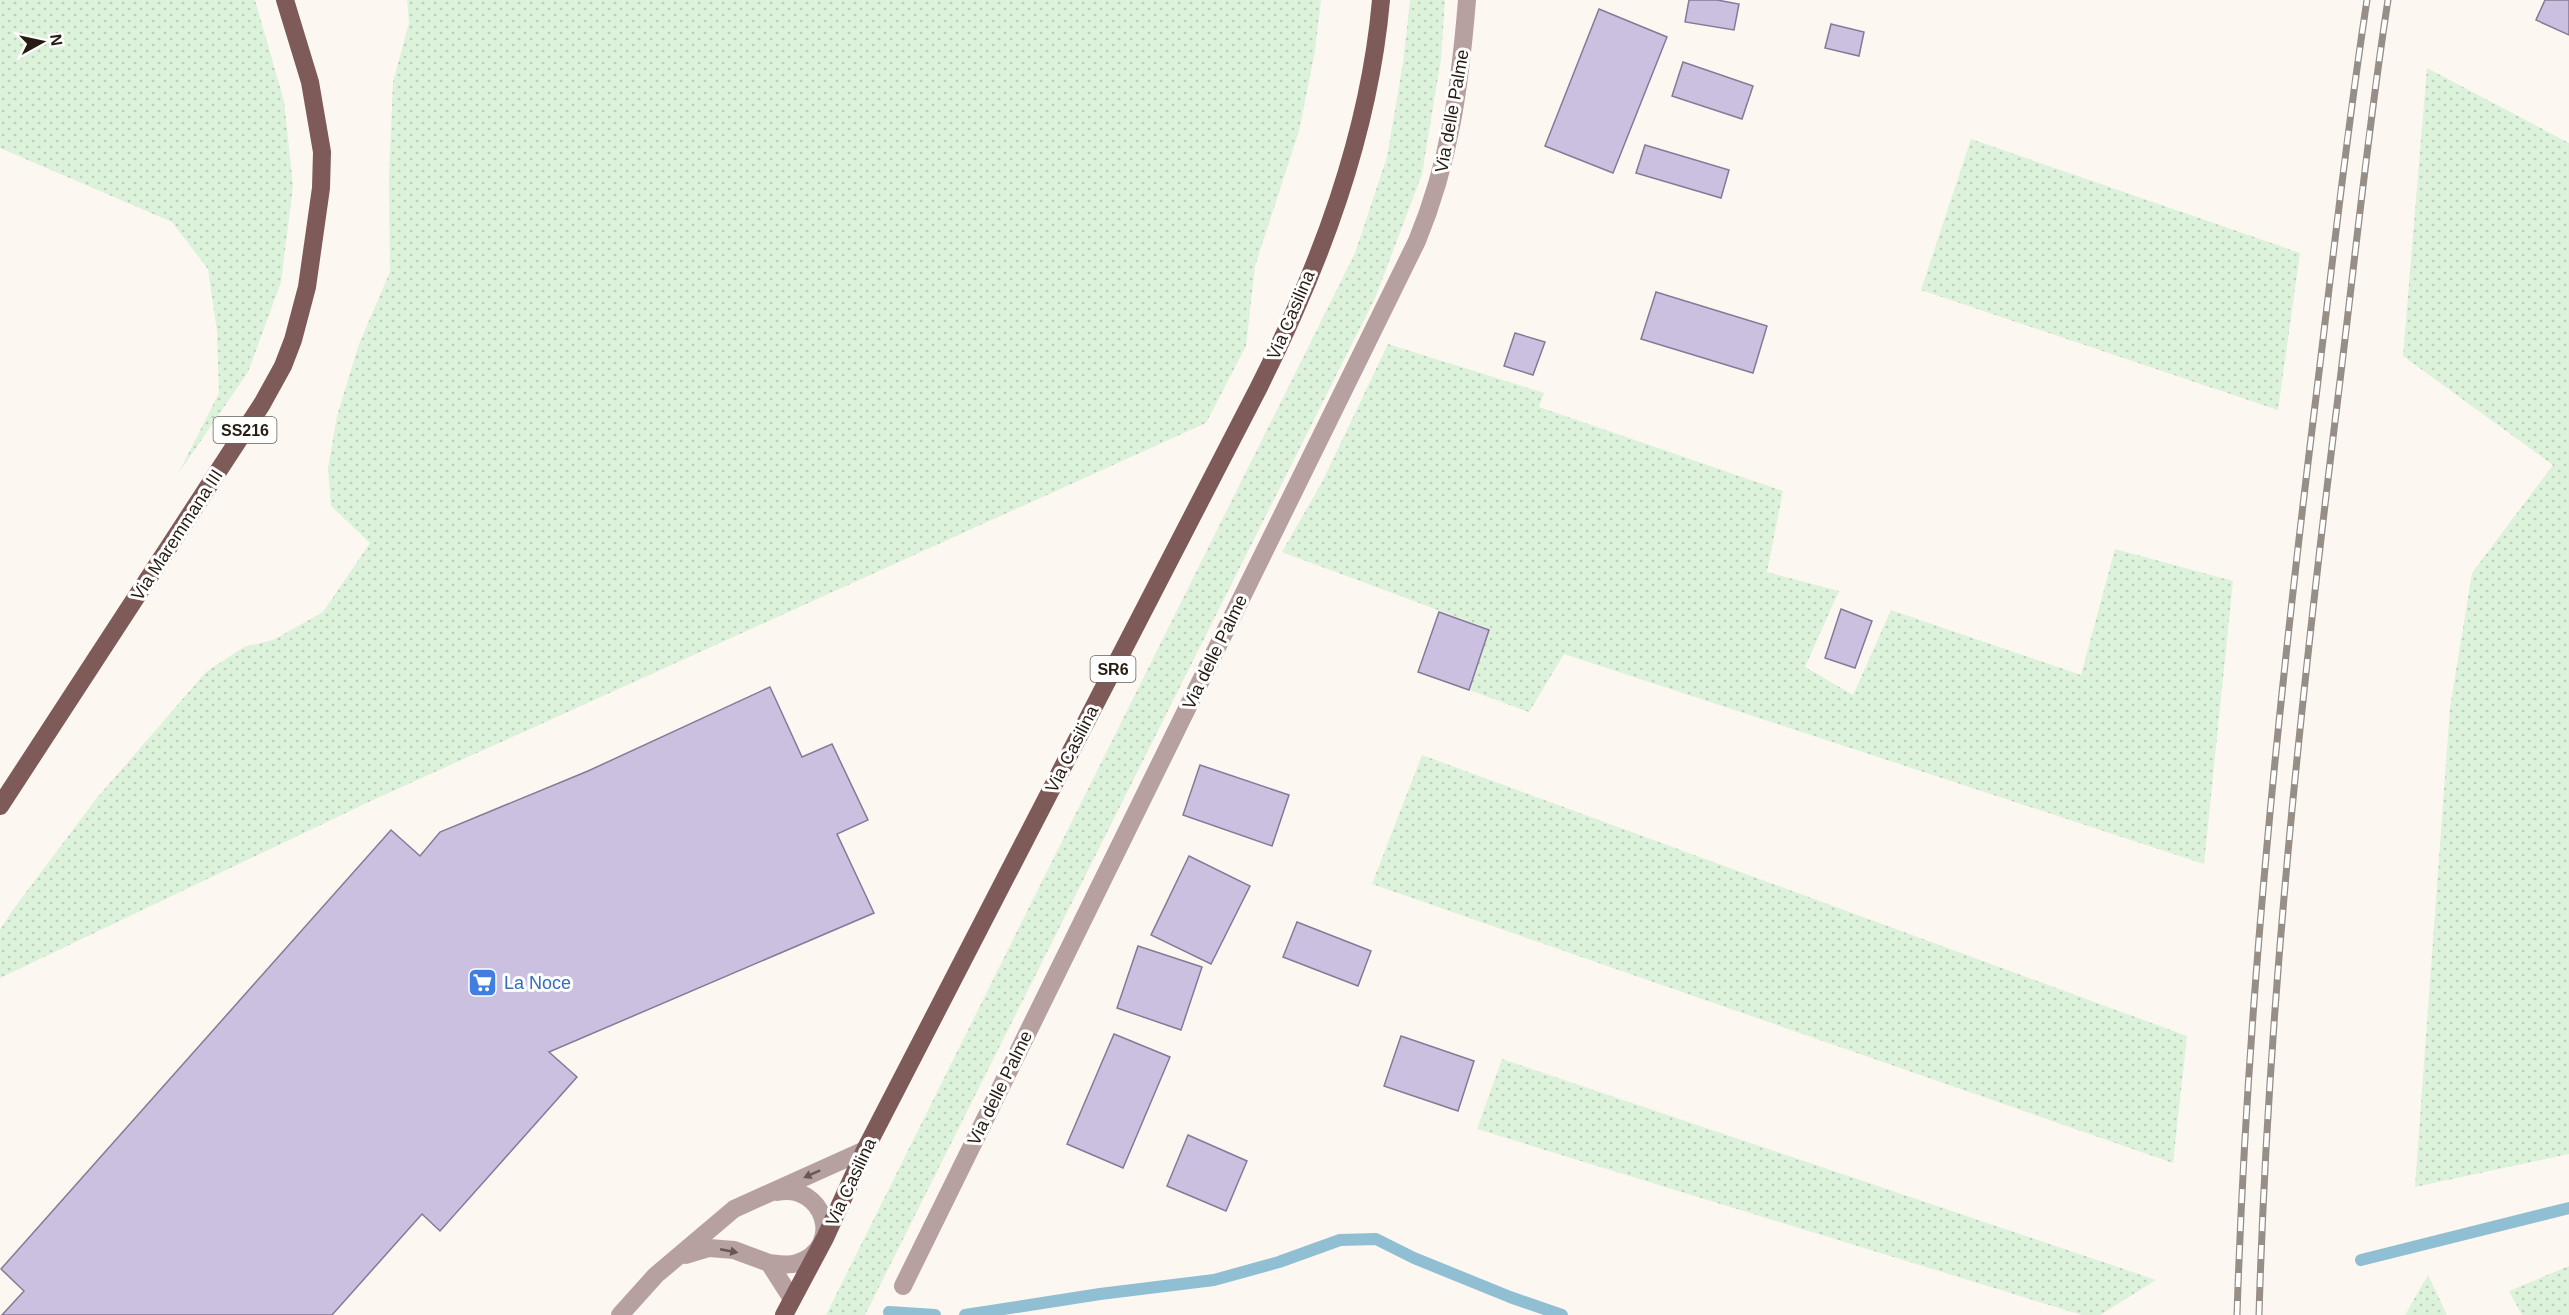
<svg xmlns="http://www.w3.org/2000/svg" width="2569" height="1315" font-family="Helvetica,sans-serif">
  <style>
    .grass { fill: url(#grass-dots) }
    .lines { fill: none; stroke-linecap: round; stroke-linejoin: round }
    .stream { stroke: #90bfd3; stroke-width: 12 }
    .building { fill: #cbc0e0; stroke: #847a97; stroke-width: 1.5 }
    .minor { stroke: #b7a1a0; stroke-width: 18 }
    .major { stroke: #7e5a58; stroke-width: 18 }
    .rail-casing { stroke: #968e87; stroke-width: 7 }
    .rail { stroke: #fff; stroke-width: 4.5; stroke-dasharray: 14; stroke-linecap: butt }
    .oneway { fill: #675852 }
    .labels { text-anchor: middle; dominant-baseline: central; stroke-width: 6; stroke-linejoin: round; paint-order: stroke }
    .shield { fill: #fff; stroke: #67605a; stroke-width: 1.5 }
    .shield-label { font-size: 16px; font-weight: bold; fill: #261c13 }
    .street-label { font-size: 18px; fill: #261c13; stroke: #fff }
    .shop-label { font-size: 18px; fill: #366cbe; stroke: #fff; text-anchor: start }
  </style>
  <defs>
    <pattern id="grass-dots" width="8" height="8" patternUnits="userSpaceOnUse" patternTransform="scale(1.5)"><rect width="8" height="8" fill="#dcf2db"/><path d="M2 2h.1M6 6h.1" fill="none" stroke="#bdcfbb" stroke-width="1.8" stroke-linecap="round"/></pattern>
  </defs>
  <rect width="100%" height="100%" fill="#fdf7f2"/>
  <path class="grass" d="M0,0H255L284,101L293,186L281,282L248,372L178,474L219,393L217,331L208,269L172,222L0,148Z
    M407,0H1321L1315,51L1299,131L1255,266L1246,346L1206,423L373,800L0,978V930L12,911L96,799L206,672L244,647L273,640L323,612L370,543L331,506L328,468L337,416L359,344L390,272L389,176L393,82L409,23Z
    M1410,0H1445L1441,59L1422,174L1376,296L865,1315H826L1355,253L1387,157L1403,63Z
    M2427,68L2569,143V1154L2415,1187L2450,708L2472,573L2553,465L2403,356Z
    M1971,139L2300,253L2278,410L1921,290Z
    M1388,344L1544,393L1539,407L1783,491L1767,572L1839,591L1805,667L1853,695L1891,610L2081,675L2115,549L2233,581L2204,864L1564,654L1529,712L1469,690L1489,629L1282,552L1322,482Z
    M1422,755L2187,1036L2173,1163L1372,884Z
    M1502,1059L2156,1280L2100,1315H2082L1477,1129Z
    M2569,1266V1315H2522L2509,1291Z
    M2428,1275L2447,1315H2405Z"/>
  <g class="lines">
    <path class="stream" d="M2361,1260L2569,1208
      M889,1312L935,1315
      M965,1315L1100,1294L1214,1280L1279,1262L1340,1240L1376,1239L1414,1258L1510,1297L1562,1315"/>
  </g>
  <path class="building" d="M1689,0H1717L1739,4L1734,30L1685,22Z
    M2545,0H2569V35L2536,20Z
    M1599,9L1667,37L1613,173L1545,146Z
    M1831,24L1864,32L1859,56L1825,48Z
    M1683,62L1753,86L1742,119L1672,96Z
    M1645,145L1729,170L1721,198L1636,173Z
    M1656,292L1767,326L1753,373L1641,339Z
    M1515,333L1545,342L1533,375L1504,366Z
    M1841,609L1872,621L1855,668L1825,658Z
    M1439,612L1489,630L1469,690L1418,672Z
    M770,687L802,757L832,744L868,820L837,834L874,913L549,1052L577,1077L440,1231L422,1214L332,1315H2L24,1291L1,1269L391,830L420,856L440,832L588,771Z
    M1200,765L1289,795L1272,846L1183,815Z
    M1189,856L1250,886L1211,964L1151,935Z
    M1297,922L1371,951L1358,986L1283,957Z
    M1138,946L1202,967L1181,1030L1117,1008Z
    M1114,1034L1170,1057L1123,1168L1067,1144Z
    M1401,1036L1474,1061L1458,1111L1384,1086Z
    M1188,1135L1247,1161L1226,1211L1167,1186Z"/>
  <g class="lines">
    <path class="minor" d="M686,1255L709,1248L734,1250L769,1263L792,1299
      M769,1263C778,1264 789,1266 797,1263C846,1247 823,1182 777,1192
      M903,1286L1417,241C1450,161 1460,86 1467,0
      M620,1315L656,1275L734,1209L865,1150"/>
    <path class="major" d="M0,806L262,404L283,366L293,340L307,287L321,188L322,152L310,82L285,0
      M784,1315L825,1238L865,1150L1259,387C1320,265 1369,136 1381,0"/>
    <defs>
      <path id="rail" d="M2237,1315C2247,1005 2279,696 2317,389C2333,259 2347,129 2367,0
        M2259,1315C2268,1005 2301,697 2339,389C2355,259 2368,129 2388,0"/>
    </defs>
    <use href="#rail" class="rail-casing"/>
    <use href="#rail" class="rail"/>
  </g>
  <defs><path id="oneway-solid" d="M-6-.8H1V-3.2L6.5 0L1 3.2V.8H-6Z" transform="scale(1.5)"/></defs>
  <g class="oneway">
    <use href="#oneway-solid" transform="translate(812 1174) rotate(156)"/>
    <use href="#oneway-solid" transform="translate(729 1251) rotate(11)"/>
  </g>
  <defs>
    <symbol id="supermarket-square" viewBox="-11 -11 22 22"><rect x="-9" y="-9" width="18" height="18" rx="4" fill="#3f7fe0" stroke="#fff"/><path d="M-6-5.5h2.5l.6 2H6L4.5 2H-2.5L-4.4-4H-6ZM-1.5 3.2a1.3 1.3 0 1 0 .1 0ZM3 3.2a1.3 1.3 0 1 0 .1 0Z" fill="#fff"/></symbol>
  </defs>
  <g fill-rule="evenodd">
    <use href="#supermarket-square" x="466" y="966" width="33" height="33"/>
  </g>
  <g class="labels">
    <g class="shield">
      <rect x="213.5" y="417" width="63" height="26" rx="4.5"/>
      <rect x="1090.5" y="656" width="45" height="26" rx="4.5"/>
    </g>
    <g class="shield-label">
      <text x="245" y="430">SS216</text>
      <text x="1113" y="669">SR6</text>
    </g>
    <g class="street-label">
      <text transform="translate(1452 111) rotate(-80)">Via delle Palme</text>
      <text transform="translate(1291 315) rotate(-67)">Via Casilina</text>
      <text transform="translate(177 535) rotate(-57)">Via Maremmana III</text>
      <text transform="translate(1215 652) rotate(-64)">Via delle Palme</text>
      <text transform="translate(1072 749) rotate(-63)">Via Casilina</text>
      <text transform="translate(1000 1088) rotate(-64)">Via delle Palme</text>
      <text transform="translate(851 1182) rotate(-65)">Via Casilina</text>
    </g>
    <g class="shop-label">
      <text x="504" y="983">La Noce</text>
    </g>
  </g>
  <g transform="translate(42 42) rotate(82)" stroke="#ffffff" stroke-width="4.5" paint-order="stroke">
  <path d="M0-4.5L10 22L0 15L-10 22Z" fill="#261c13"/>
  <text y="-9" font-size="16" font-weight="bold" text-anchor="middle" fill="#261c13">N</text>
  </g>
</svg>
